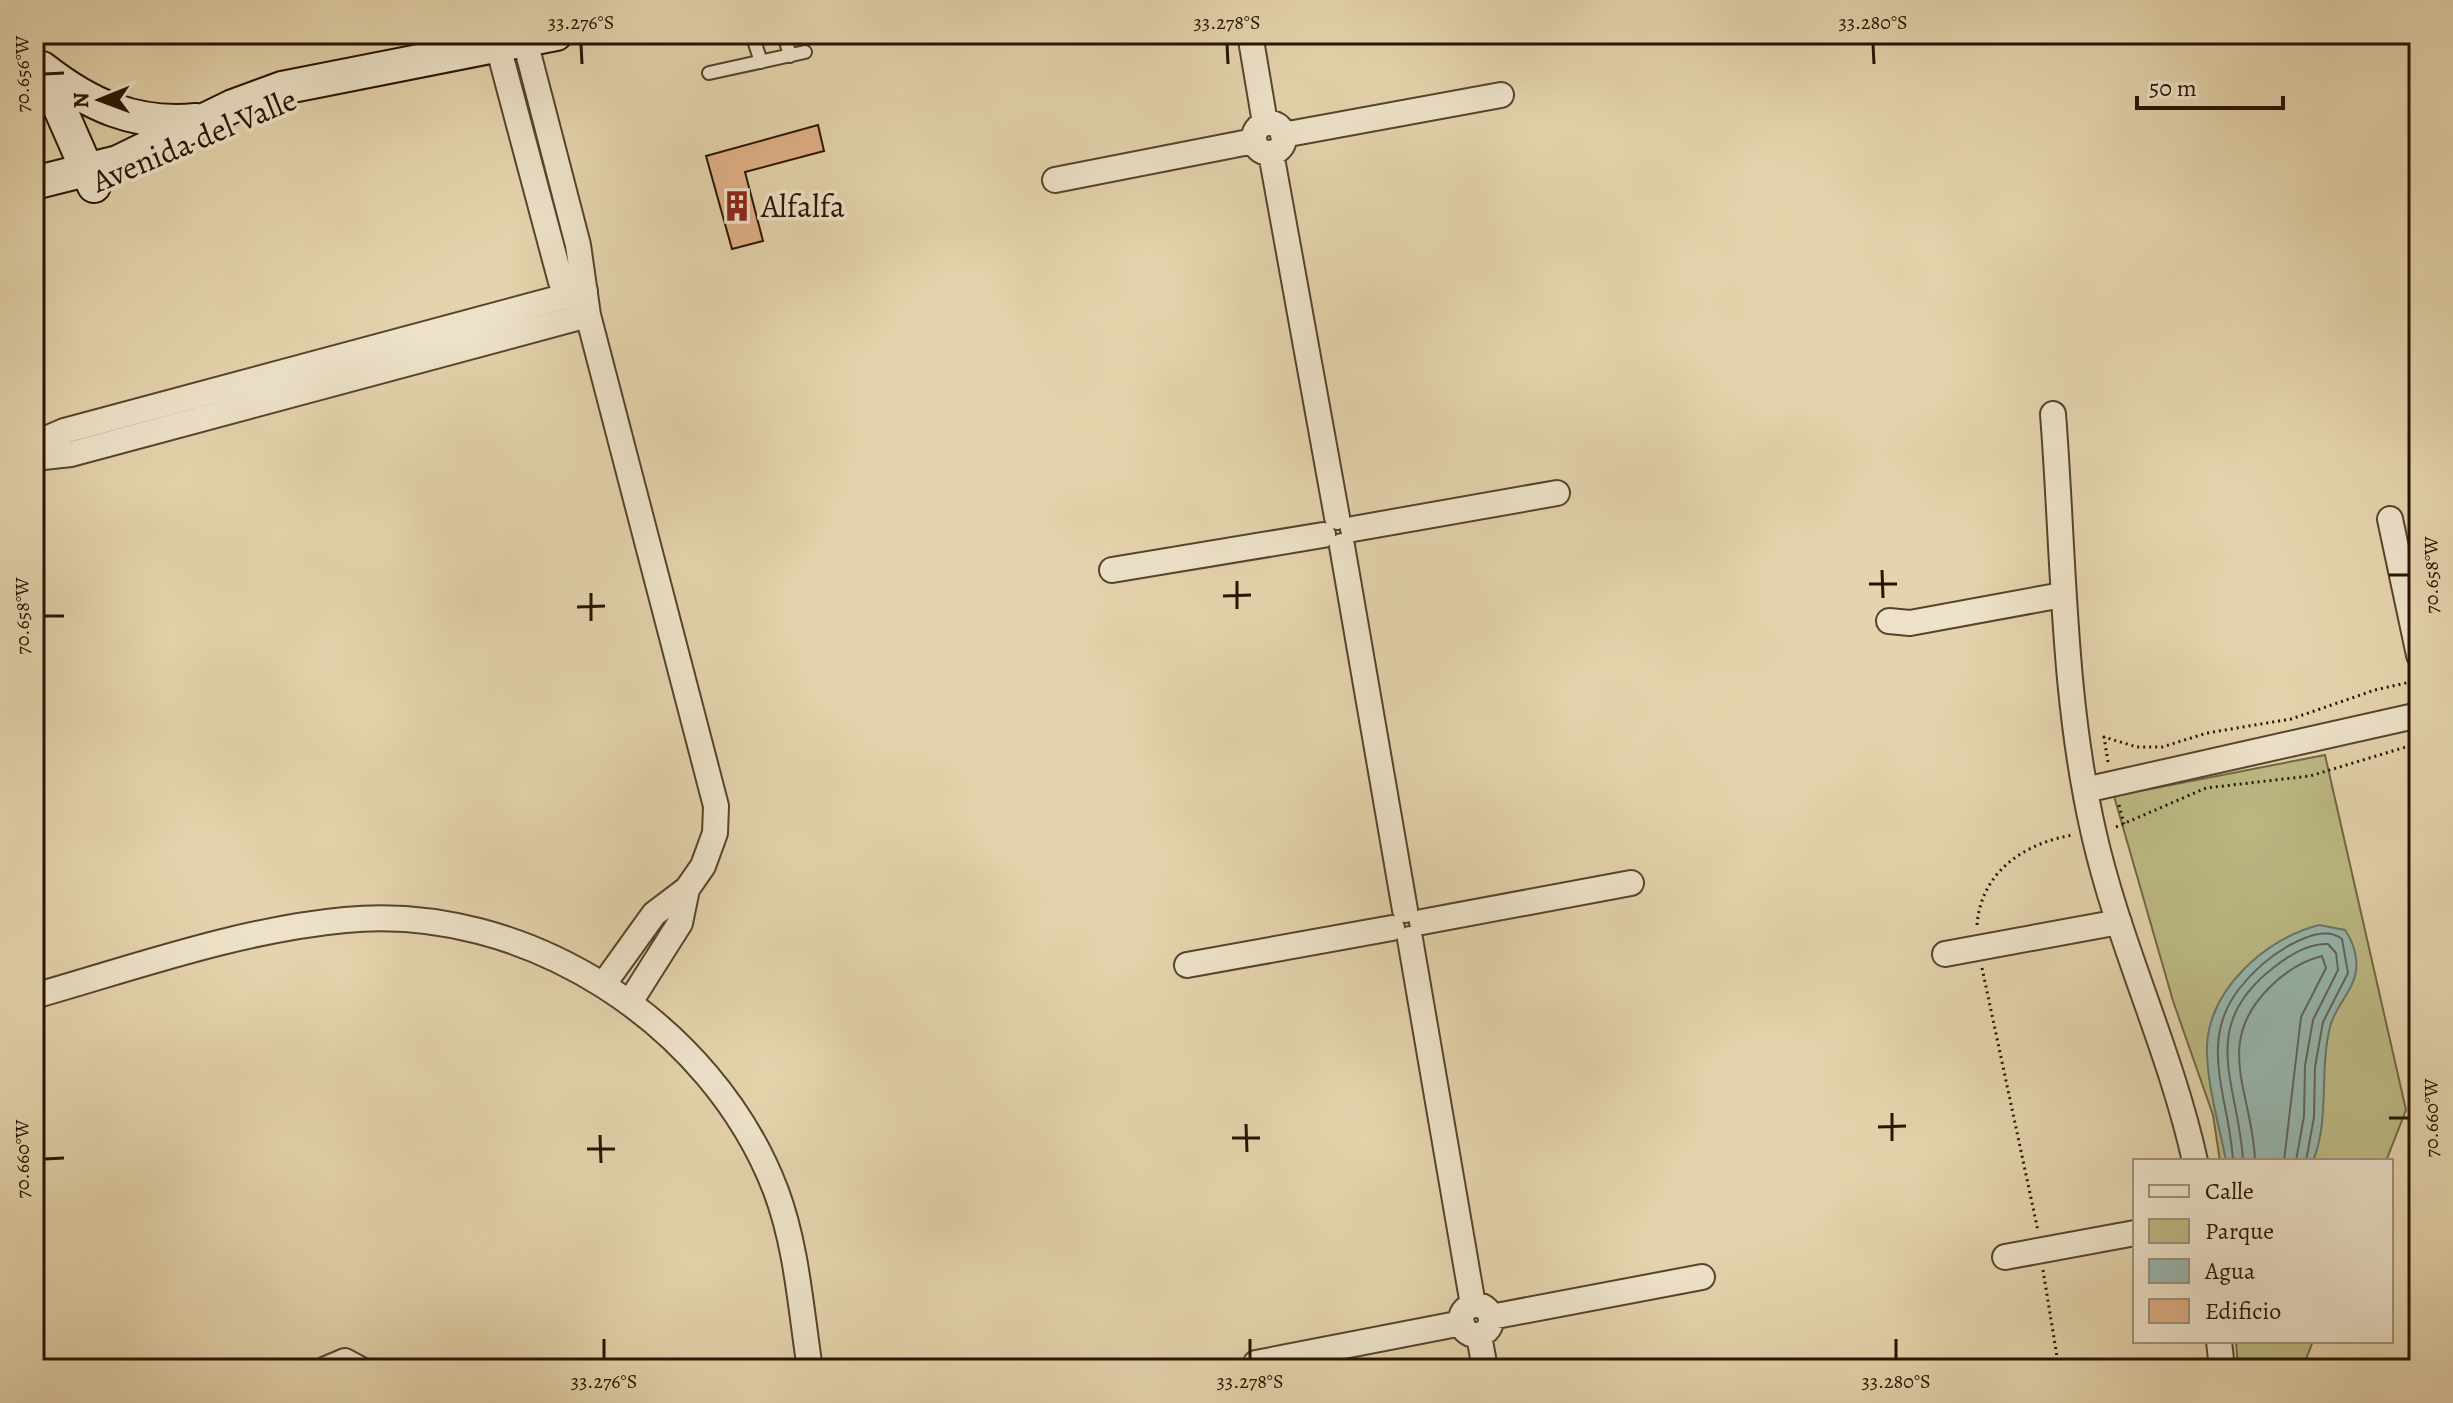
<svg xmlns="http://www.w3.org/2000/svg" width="2453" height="1403" font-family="Alegreya,serif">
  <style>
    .green { fill: #bcba84; stroke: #726743; stroke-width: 2 }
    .water { fill: #97b7b0; stroke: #6a766a; stroke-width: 2 }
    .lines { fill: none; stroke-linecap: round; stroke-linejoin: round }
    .shore { stroke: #5f6659; stroke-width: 2 }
    .building { fill: #e0af86; stroke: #271402; stroke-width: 2 }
    .lane-casing { stroke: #56442c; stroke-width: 16 }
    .street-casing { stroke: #56442c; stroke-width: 28 }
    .secondary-casing { stroke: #271402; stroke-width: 36 }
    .path { stroke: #271402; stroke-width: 3; stroke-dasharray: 2 4; stroke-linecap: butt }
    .lane { stroke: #ede2c9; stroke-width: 12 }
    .street { stroke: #ede2c9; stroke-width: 24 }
    .secondary { stroke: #ede2c9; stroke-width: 32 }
    .ticks { fill: none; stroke: #271402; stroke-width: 3 }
    .labels { text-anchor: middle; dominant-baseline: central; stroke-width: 7; stroke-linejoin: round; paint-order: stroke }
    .street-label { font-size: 32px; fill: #271402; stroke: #ede2c9 }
    .poi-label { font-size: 32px; fill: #271402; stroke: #ede2c9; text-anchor: start }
    .neatline { fill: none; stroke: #271402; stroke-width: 3 }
    .ticks-label { font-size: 20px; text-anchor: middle; fill: #271402 }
  </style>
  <rect width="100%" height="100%" fill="#e4d3ac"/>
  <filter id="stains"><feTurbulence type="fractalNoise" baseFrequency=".0025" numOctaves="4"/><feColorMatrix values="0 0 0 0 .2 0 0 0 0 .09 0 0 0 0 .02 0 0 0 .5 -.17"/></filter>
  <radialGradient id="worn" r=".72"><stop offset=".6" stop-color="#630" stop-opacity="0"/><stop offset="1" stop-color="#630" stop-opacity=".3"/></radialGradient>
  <path class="green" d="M2325,755L2406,1110L2386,1161H2220L2213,1115L2173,1001L2114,796Z
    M2236,1341H2313L2302,1369H2238Z"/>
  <path class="water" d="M2319,925L2345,930C2353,941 2358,958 2356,971C2353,992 2335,1006 2330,1027C2319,1071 2330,1119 2313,1161H2226C2219,1124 2206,1082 2207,1045C2210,988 2267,938 2319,925Z"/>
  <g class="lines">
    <path class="shore" d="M2233,1161C2230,1100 2197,1043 2239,989C2253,971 2270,956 2290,945C2305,937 2327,927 2342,939L2348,973L2323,1022L2315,1067L2314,1117L2306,1161
      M2243,1161C2239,1084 2196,1028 2273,968C2288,956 2308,943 2328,944L2336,953L2338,970L2313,1020L2305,1066L2304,1116L2296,1161
      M2255,1161C2253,1093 2212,1044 2270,987C2284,973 2302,961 2322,956L2326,968L2301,1017L2284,1161"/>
  </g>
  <path class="building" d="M818,125L824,151L745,172L763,241L732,249L706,156Z"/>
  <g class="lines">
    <defs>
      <path id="lane" d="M752,34L761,62
        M784,34L790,56
        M709,73L805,52"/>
      <path id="street" d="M1250,34L1265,123
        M525,41L578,245L588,315L716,806L715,833L703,866L687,889L654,914L603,985
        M498,46L561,282L577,306
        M1254 138a15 15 0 1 1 30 0a15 15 0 1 1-30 0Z
        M1283,135L1501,95
        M1271,153L1337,517
        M1055,180L1254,141
        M2053,414C2064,554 2062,692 2093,830C2118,943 2170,1048 2195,1161
        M34,444L64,431L585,291
        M34,458L71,454L588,315
        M2390,519L2419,655
        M1353,529L1557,493
        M1342,546L1405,910
        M1112,570L1323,535
        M1889,621L1910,623L2062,595
        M2085,790L2419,715
        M1422,922L1631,883
        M1410,939L1473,1305
        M1945,954L2119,922
        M1187,965L1392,928
        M34,996C136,967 239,930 345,920C525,902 712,1023 776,1191C797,1247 801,1311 810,1369
        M630,1002L680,923L687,889
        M2005,1257L2135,1233
        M1461 1320a15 15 0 1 1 30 0a15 15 0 1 1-30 0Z
        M1491,1317L1702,1277
        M1479,1335L1485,1369
        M2219,1341L2222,1369
        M1256,1363L1462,1323
        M326,1369L345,1361L360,1369"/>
      <path id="secondary" d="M42,68C89,105 135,126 196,120
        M44,72L94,186
        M34,183L118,162L233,106L282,88L556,34"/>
    </defs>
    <use href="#lane" class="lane-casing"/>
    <use href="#street" class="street-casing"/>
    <use href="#secondary" class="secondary-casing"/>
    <path class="path" d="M2108,762L2104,737L2137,747H2162L2207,733L2291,719L2375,690L2419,680
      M2119,805L2124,824
      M2116,827L2206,788L2310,776L2419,743
      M1977,925C1981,872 2024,843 2073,835
      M1982,968L2038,1231
      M2043,1270L2059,1369"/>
    <use href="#lane" class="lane"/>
    <use href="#street" class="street"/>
    <use href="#secondary" class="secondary"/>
  </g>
  <path class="ticks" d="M581,44L582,64M1227,44L1228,64M1873,44L1874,64M44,74L64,73M1882,570L1883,598M2389,575H2409M1237,581V609M1869,584H1897M591,593V621M1223,596L1251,595M577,607L605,606M44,616H64M1892,1113V1141M2389,1118H2409M1246,1124L1247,1152M1878,1127L1906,1126M600,1135L601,1163M1232,1138H1260M587,1149H615M44,1159L64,1158M604,1339V1359M1250,1339V1359M1896,1339V1359"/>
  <defs>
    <symbol id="building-bare" viewBox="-9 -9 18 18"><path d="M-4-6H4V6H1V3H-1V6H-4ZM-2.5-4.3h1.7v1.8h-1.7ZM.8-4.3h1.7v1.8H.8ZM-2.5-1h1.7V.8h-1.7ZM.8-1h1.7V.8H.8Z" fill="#8f2418" stroke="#ede2c9" stroke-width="2.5" paint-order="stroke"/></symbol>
  </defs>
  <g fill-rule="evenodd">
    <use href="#building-bare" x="715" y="184" width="44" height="44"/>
  </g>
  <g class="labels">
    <g class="street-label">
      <text transform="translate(194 140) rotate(-23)">Avenida del Valle</text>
    </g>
    <g class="poi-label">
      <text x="761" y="206">Alfalfa</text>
    </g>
  </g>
  <rect width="2453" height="1403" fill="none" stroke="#e4d3ac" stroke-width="88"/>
  <rect x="2133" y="1159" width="260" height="184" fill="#ede2c9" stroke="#9e9079" stroke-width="2"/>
  <rect x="2149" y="1185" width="40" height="12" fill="#ede2c9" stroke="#9e9079" stroke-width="2"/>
  <text x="2205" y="1199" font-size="24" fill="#271402">Calle</text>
  <rect x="2149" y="1219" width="40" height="24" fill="#bcba84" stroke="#9e9079" stroke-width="2"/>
  <text x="2205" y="1239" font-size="24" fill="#271402">Parque</text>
  <rect x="2149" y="1259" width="40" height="24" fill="#97b7b0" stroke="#9e9079" stroke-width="2"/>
  <text x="2205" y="1279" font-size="24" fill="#271402">Agua</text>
  <rect x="2149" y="1299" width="40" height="24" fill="#e0af86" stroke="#9e9079" stroke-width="2"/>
  <text x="2205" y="1319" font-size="24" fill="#271402">Edificio</text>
  <g transform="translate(100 100) rotate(269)" stroke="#ede2c9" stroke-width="6" paint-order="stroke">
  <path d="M0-6L14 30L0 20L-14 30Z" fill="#271402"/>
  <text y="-12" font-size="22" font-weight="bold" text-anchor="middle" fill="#271402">N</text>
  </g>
  <path d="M2137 96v12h146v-12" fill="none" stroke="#271402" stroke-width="4"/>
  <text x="2149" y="96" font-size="24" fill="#271402" stroke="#ede2c9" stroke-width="6" paint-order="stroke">50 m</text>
  <rect x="44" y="44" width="2365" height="1315" class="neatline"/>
  <g class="ticks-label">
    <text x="581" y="29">33.276°S</text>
    <text x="1227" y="29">33.278°S</text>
    <text x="1873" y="29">33.280°S</text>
    <text transform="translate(22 74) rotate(-90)" y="7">70.656°W</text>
    <text transform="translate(2431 575) rotate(-90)" y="7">70.658°W</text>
    <text transform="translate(22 616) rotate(-90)" y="7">70.658°W</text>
    <text transform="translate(2431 1118) rotate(-90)" y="7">70.660°W</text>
    <text transform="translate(22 1159) rotate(-90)" y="7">70.660°W</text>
    <text x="604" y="1388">33.276°S</text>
    <text x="1250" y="1388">33.278°S</text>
    <text x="1896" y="1388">33.280°S</text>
  </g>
  <rect width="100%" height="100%" filter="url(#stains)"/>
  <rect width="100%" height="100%" fill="url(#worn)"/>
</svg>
